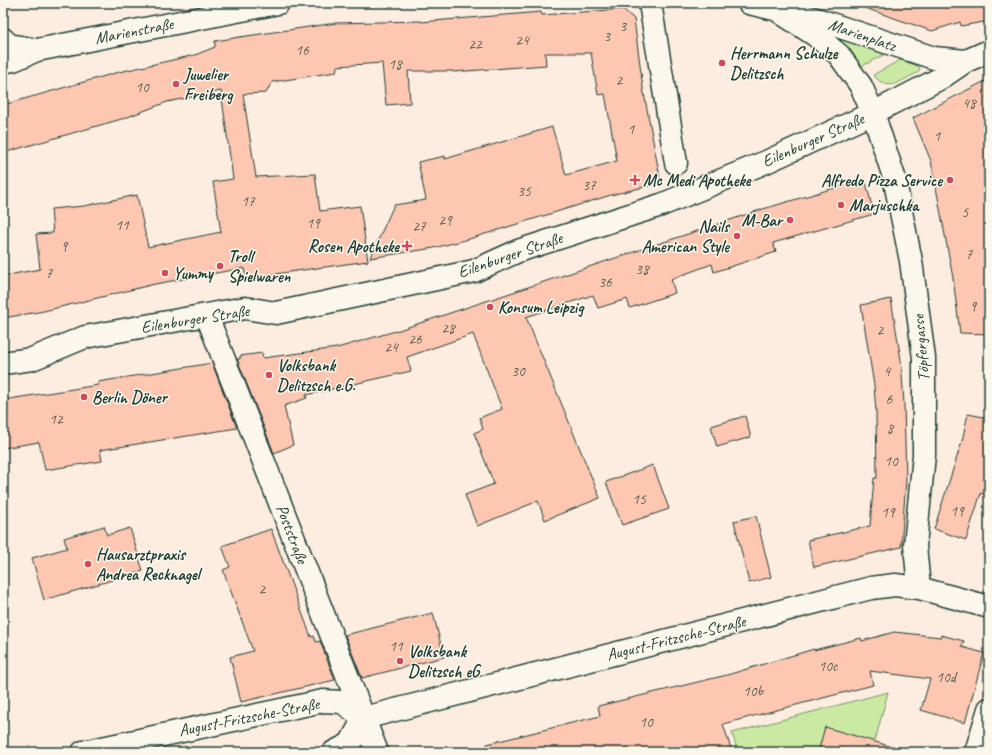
<svg xmlns="http://www.w3.org/2000/svg" width="992" height="755" font-family="Caveat,sans-serif">
  <style>
    .green { fill: #caeaa3; stroke: #74946c }
    .building { fill: #fec7b1; stroke: #1f3d34 }
    .lines { fill: none; stroke-linecap: round; stroke-linejoin: round }
    .minor-casing { stroke: #1f3d34; stroke-width: 25 }
    .minor { stroke: #fbf7ec; stroke-width: 22 }
    .poi-dot { fill: #d1495b; stroke: #fbf7ec; stroke-width: 1.5 }
    .labels { text-anchor: middle; dominant-baseline: central; stroke-width: 3; stroke-linejoin: round; paint-order: stroke }
    .number-label { font-size: 15px; fill: #576053 }
    .street-label { font-size: 17px; fill: #1f3d34; stroke: #fbf7ec }
    .poi-label { font-size: 17px; font-weight: bold; fill: #1f3d34; stroke: #fbf7ec; text-anchor: start }
  </style>
  <rect width="100%" height="100%" fill="#fcede0"/>
  <filter id="ink" filterUnits="userSpaceOnUse"><feTurbulence type="fractalNoise" baseFrequency=".025" numOctaves="2"/><feDisplacementMap in="SourceGraphic" scale="8" xChannelSelector="R" yChannelSelector="G"/><feConvolveMatrix kernelMatrix="1 2 1 2 8 2 1 2 1" color-interpolation-filters="sRGB"/></filter>
  <g filter="url(#ink)">
    <path class="green" d="M832,34L885,54L862,66L829,35Z
      M900,60L918,66L920,69L917,73C897,82 890,93 873,75Z
      M888,692L872,752H738L732,733Z"/>
    <path class="building" d="M863,3H989V21L961,26L960,22L932,31L862,7Z
      M623,9L634,19L643,88L661,183L611,195L469,239L434,248L370,258L394,205L426,200L418,162L445,156V159L552,127L566,175L617,161L605,94L598,95L591,53H545L546,65L453,72V71H408L410,103L386,105L382,63L337,66L336,72L272,82L266,93L243,94L256,177L315,174L320,211L360,206L368,261L246,278L244,268L155,284L44,311L3,318V276L40,269L36,234L53,233L51,209L84,206L137,195L148,247L221,232L213,182L233,179L221,91L167,102L125,118L3,153V105L119,72L195,55L215,47V41L240,37L336,23L421,21V22L541,12L542,15Z
      M989,79V334L960,333L953,278L931,161L913,118Z
      M865,179L874,214L773,243L776,252L714,272L712,264L671,279L675,293L630,308L627,299L598,308L593,295L526,317L600,498L545,520L538,501L477,526L465,495L494,484L474,433L483,429L479,418L502,409L473,334L407,357L411,371L306,395L307,398L284,406L293,445L274,453L237,359H240V356L262,353L263,358L337,348L399,330L763,209Z
      M891,299L901,360L904,404L906,480L901,547L814,567L808,540L870,526L874,478H877L876,413L874,385L861,305Z
      M212,363L237,428L100,450L102,461L45,470L39,442L3,448V400L98,385V382Z
      M968,414L989,418V496L981,493L966,540L934,529L962,441Z
      M745,416L751,437L717,447L711,426Z
      M653,465L669,509L622,525L606,482Z
      M756,516L771,577L749,583L734,521Z
      M104,526L107,535L130,528L143,571L44,600L32,558L67,548L64,538Z
      M271,529L311,637L314,636L316,642L320,641L335,680L241,702L230,657L253,651L223,570L230,567L222,546Z
      M433,613L444,657L362,678L345,635Z
      M894,632L941,637V635L964,641L962,647L984,653L965,723L921,710L930,679L870,671L873,685L723,724L732,752H488L487,744L600,716L598,706L727,675L814,649V650L861,638L862,641Z
      M825,727L889,746L888,752H818Z"/>
    <g class="lines">
      <defs>
        <path id="minor" d="M650,3L676,163
          M749,3L813,18L934,58L966,61
          M780,12L815,35L839,55L861,86L873,113L894,177L911,261L924,358V455L915,545L919,588
          M3,39L9,45L37,50
          M3,62L13,60L37,50L278,3
          M207,316L377,752
          M3,363L32,359L85,337L245,308L276,313L474,271L518,251L661,205L766,162L873,113L941,78L966,61L989,51
          M83,752L323,701L342,702L364,718
          M334,752L350,744L364,718L871,588L895,585L919,588L989,607
          M976,752L989,709"/>
      </defs>
      <use href="#minor" class="minor-casing"/>
      <use href="#minor" class="minor"/>
    </g>
  </g>
  <g class="poi-dot">
    <circle cx="722" cy="63" r="4"/>
    <circle cx="176" cy="84" r="4"/>
    <path d="M633 174h4v4h4v4h-4v4h-4v-4h-4v-4h4z"/>
    <circle cx="950" cy="180" r="4"/>
    <circle cx="841" cy="205" r="4"/>
    <circle cx="790" cy="220" r="4"/>
    <circle cx="737" cy="236" r="4"/>
    <path d="M405 240h4v4h4v4h-4v4h-4v-4h-4v-4h4z"/>
    <circle cx="220" cy="266" r="4"/>
    <circle cx="165" cy="273" r="4"/>
    <circle cx="490" cy="307" r="4"/>
    <circle cx="269" cy="375" r="4"/>
    <circle cx="84" cy="397" r="4"/>
    <circle cx="88" cy="564" r="4"/>
    <circle cx="400" cy="661" r="4"/>
  </g>
  <g class="labels">
    <g class="number-label">
      <text x="623" y="26">3</text>
      <text x="607" y="36">3</text>
      <text x="522" y="40">24</text>
      <text x="475" y="44">22</text>
      <text x="302" y="50">16</text>
      <text x="395" y="64">18</text>
      <text x="619" y="80">2</text>
      <text x="142" y="87">10</text>
      <text x="969" y="103">48</text>
      <text x="631" y="129">1</text>
      <text x="937" y="136">1</text>
      <text x="589" y="185">37</text>
      <text x="524" y="191">35</text>
      <text x="248" y="201">17</text>
      <text x="965" y="212">5</text>
      <text x="445" y="220">29</text>
      <text x="313" y="223">19</text>
      <text x="122" y="225">11</text>
      <text x="419" y="226">27</text>
      <text x="64" y="246">9</text>
      <text x="969" y="254">7</text>
      <text x="642" y="269">38</text>
      <text x="49" y="273">7</text>
      <text x="605" y="282">36</text>
      <text x="973" y="306">9</text>
      <text x="448" y="328">28</text>
      <text x="880" y="330">2</text>
      <text x="415" y="339">26</text>
      <text x="391" y="347">24</text>
      <text x="518" y="371">30</text>
      <text x="887" y="371">4</text>
      <text x="889" y="399">6</text>
      <text x="56" y="419">12</text>
      <text x="890" y="428">8</text>
      <text x="891" y="461">10</text>
      <text x="639" y="499">15</text>
      <text x="957" y="511">19</text>
      <text x="888" y="512">19</text>
      <text x="262" y="589">2</text>
      <text x="396" y="646">11</text>
      <text x="828" y="666">10c</text>
      <text x="946" y="677">10d</text>
      <text x="753" y="691">10b</text>
      <text x="646" y="722">10</text>
    </g>
    <g class="street-label">
      <text transform="translate(134 31) rotate(-11)">Marienstraße</text>
      <text transform="translate(862 35) rotate(19)">Marienplatz</text>
      <text transform="translate(813 140) rotate(-24)">Eilenburger Straße</text>
      <text transform="translate(510 255) rotate(-19)">Eilenburger Straße</text>
      <text transform="translate(195 319) rotate(-9)">Eilenburger Straße</text>
      <text transform="translate(921 348) rotate(-95)">Töpfergasse</text>
      <text transform="translate(292 534) rotate(69)">Poststraße</text>
      <text transform="translate(676 638) rotate(-14)">August-Fritzsche-Straße</text>
      <text transform="translate(249 717) rotate(-11)">August-Fritzsche-Straße</text>
    </g>
    <g class="poi-label">
      <text x="730" y="53">Herrmann Schulze<tspan x="730" dy="20">Delitzsch</tspan></text>
      <text x="184" y="74">Juwelier<tspan x="184" dy="20">Freiberg</tspan></text>
      <text x="643" y="180">Mc Medi Apotheke</text>
      <text x="942" y="180" text-anchor="end">Alfredo Pizza Service</text>
      <text x="849" y="205">Marjuschka</text>
      <text x="782" y="220" text-anchor="end">M-Bar</text>
      <text x="729" y="226" text-anchor="end">Nails<tspan x="729" dy="20">American Style</tspan></text>
      <text x="399" y="246" text-anchor="end">Rosen Apotheke</text>
      <text x="228" y="256">Troll<tspan x="228" dy="20">Spielwaren</tspan></text>
      <text x="173" y="273">Yummy</text>
      <text x="498" y="307">Konsum Leipzig</text>
      <text x="277" y="365">Volksbank<tspan x="277" dy="20">Delitzsch e.G.</tspan></text>
      <text x="92" y="397">Berlin Döner</text>
      <text x="96" y="554">Hausarztpraxis<tspan x="96" dy="20">Andrea Recknagel</tspan></text>
      <text x="408" y="651">Volksbank<tspan x="408" dy="20">Delitzsch eG</tspan></text>
    </g>
  </g>
  <rect width="992" height="755" fill="none" stroke="#fbf7ec" stroke-width="16"/>
  <rect x="8" y="8" width="976" height="739" fill="none" stroke="#1f3d34" stroke-width="1.5" filter="url(#ink)"/>
</svg>
